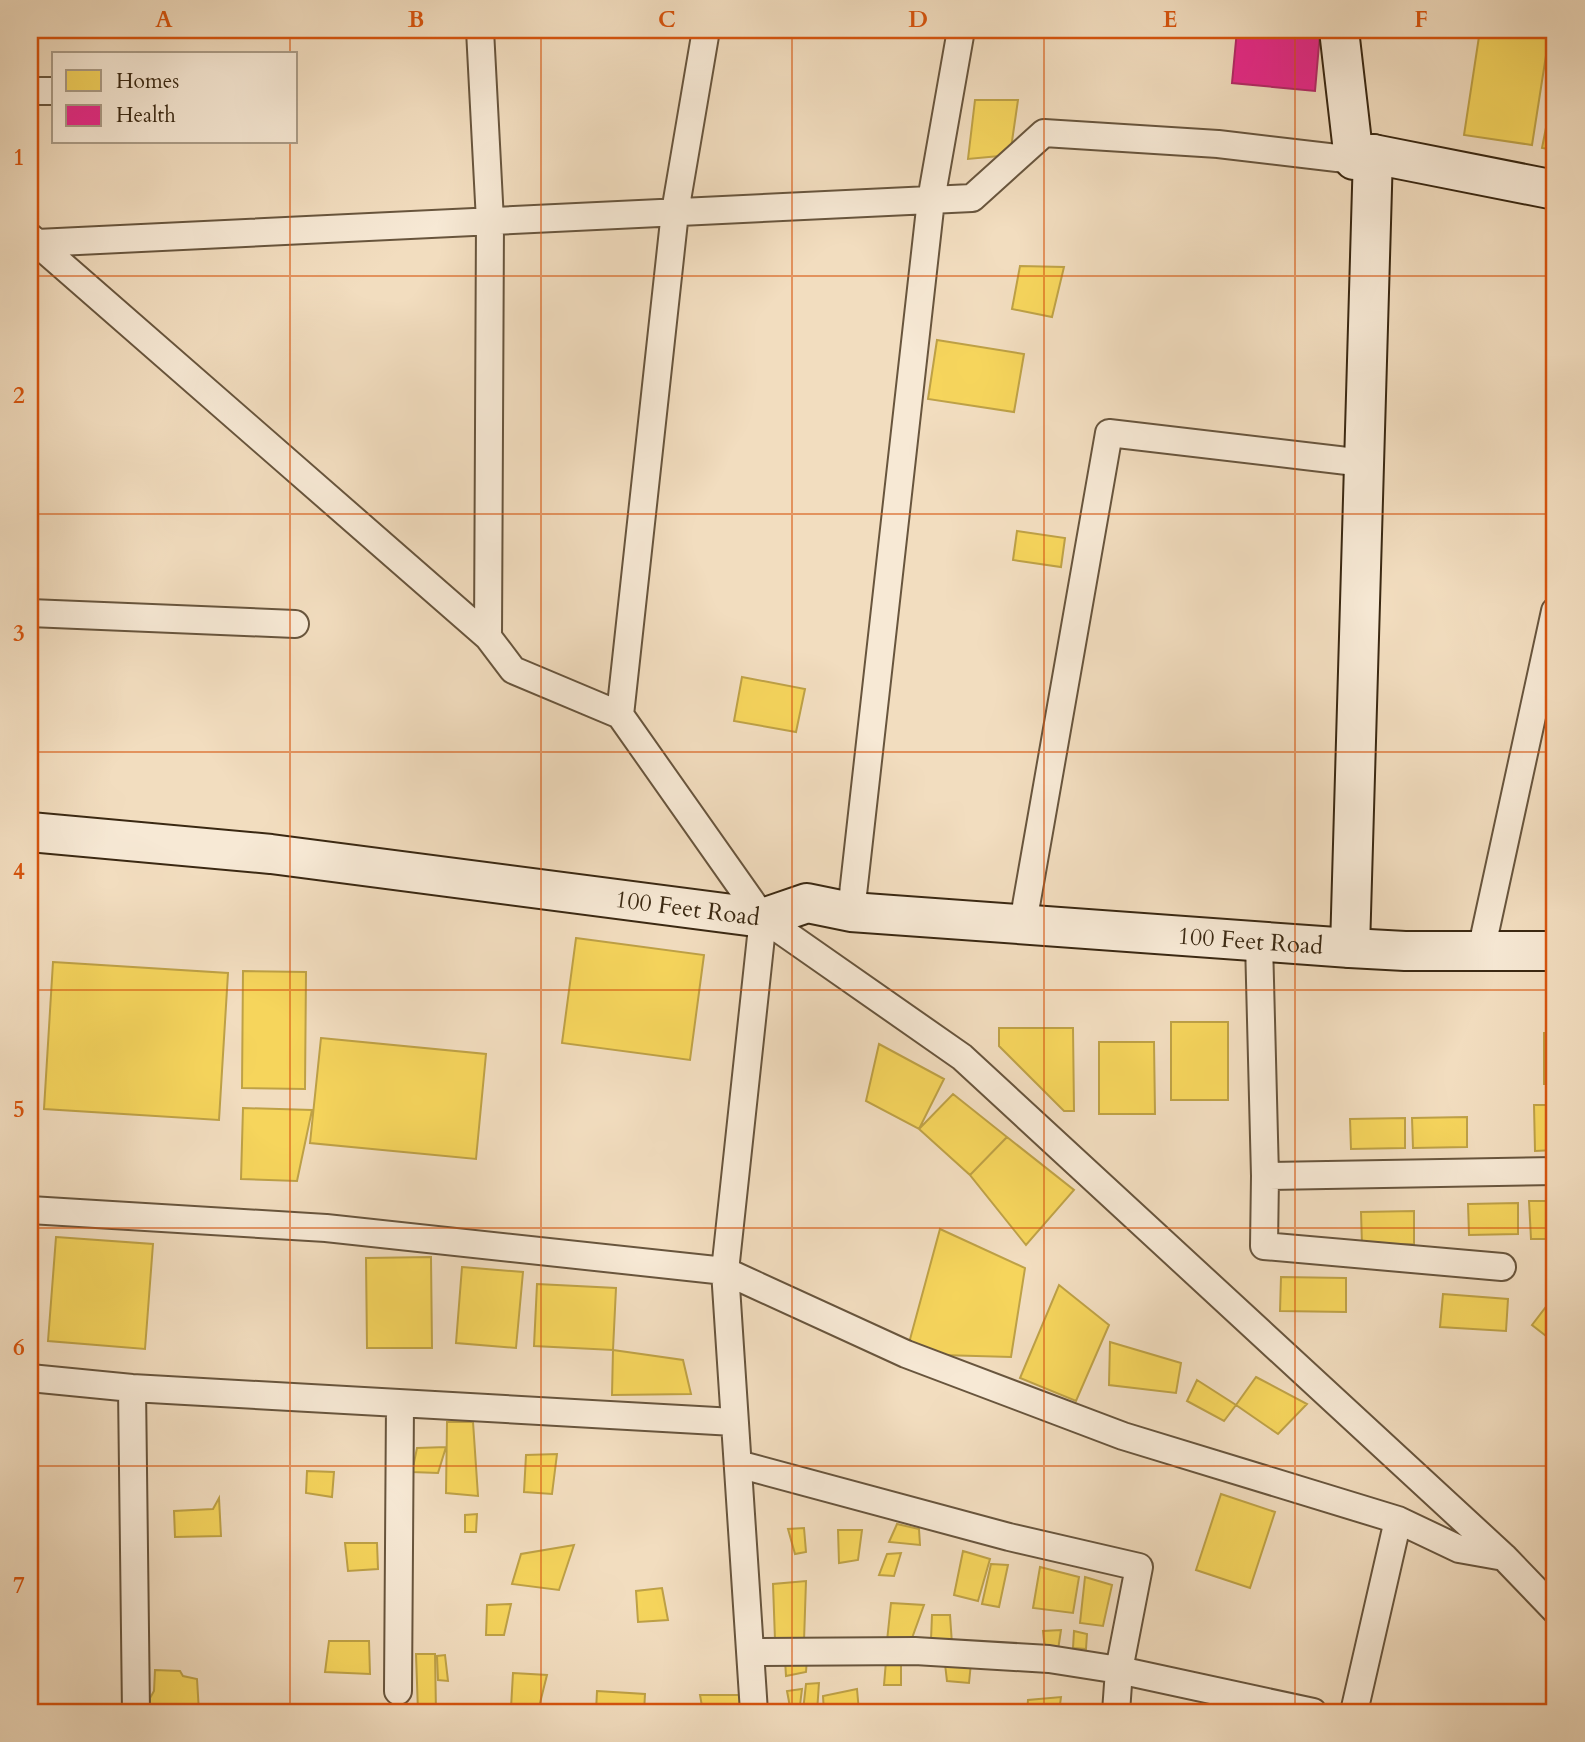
<svg xmlns="http://www.w3.org/2000/svg" width="1585" height="1742" font-family="Cardo,serif">
  <style>
    .homes { fill: #f6d55c; stroke: #bea146; stroke-width: 2 }
    .health { fill: #e7298a; stroke: #b32966; stroke-width: 2 }
    .lines { fill: none; stroke-linecap: round; stroke-linejoin: round }
    .street-casing { stroke: #68553d; stroke-width: 30 }
    .secondary-casing { stroke: #3a2812; stroke-width: 42 }
    .street { stroke: #f7e9d5; stroke-width: 26 }
    .secondary { stroke: #f7e9d5; stroke-width: 38 }
    .grid { fill: none; stroke: #d7540d; stroke-width: 2; stroke-opacity: 0.55 }
    .labels { text-anchor: middle; dominant-baseline: central; stroke-width: 7; stroke-linejoin: round; paint-order: stroke }
    .street-label { font-size: 24px; fill: #3a2812; stroke: #f7e9d5 }
    .neatline { fill: none; stroke: #d7540d; stroke-width: 2.5 }
    .grid-label { font-size: 23px; text-anchor: middle; font-weight: bold; fill: #d7540d }
  </style>
  <rect width="100%" height="100%" fill="#f2ddbf"/>
  <filter id="stains"><feTurbulence type="fractalNoise" baseFrequency=".00286" numOctaves="4"/><feColorMatrix values="0 0 0 0 .2 0 0 0 0 .09 0 0 0 0 .02 0 0 0 .5 -.17"/></filter>
  <radialGradient id="worn" r=".72"><stop offset=".6" stop-color="#630" stop-opacity="0"/><stop offset="1" stop-color="#630" stop-opacity=".3"/></radialGradient>
  <path class="homes" d="M1480,30H1550L1532,145L1464,135Z
    M1555,82V150L1542,148Z
    M975,100H1018L1010,155L968,159Z
    M1020,266L1064,267L1052,317L1012,309Z
    M937,340L1024,354L1014,412L928,399Z
    M1017,531L1065,538L1061,567L1013,560Z
    M742,677L805,689L796,732L734,721Z
    M576,938L704,955L690,1060L562,1043Z
    M53,962L228,973L219,1120L44,1109Z
    M243,971L306,972L305,1089L242,1088Z
    M1171,1022H1228V1100H1171Z
    M999,1028H1073L1074,1111H1064L999,1046Z
    M1544,1033H1555V1084H1544Z
    M321,1038L486,1054L476,1159L310,1143Z
    M1099,1042H1154L1155,1114H1099Z
    M879,1044L944,1079L919,1129L866,1101Z
    M953,1094L1007,1137L970,1175L919,1129Z
    M1534,1105H1555V1150L1535,1151Z
    M243,1108L312,1110L297,1181L241,1179Z
    M1467,1117V1147L1413,1148L1412,1118Z
    M1405,1118V1148L1351,1149L1350,1119Z
    M1007,1137L1074,1190L1026,1245L970,1175Z
    M1529,1201H1555V1239H1531Z
    M1518,1203V1234L1469,1235L1468,1204Z
    M1414,1211V1244L1362,1245L1361,1212Z
    M940,1229L1025,1268L1011,1357L906,1354Z
    M56,1237L153,1244L145,1349L48,1341Z
    M431,1257L432,1348H367L366,1258Z
    M462,1267L523,1272L516,1348L456,1343Z
    M1281,1277L1346,1278V1312L1280,1311Z
    M537,1284L616,1288L613,1350L534,1346Z
    M1059,1285L1109,1325L1076,1401L1020,1378Z
    M1443,1294L1508,1299L1506,1331L1440,1327Z
    M1555,1295V1343L1532,1325Z
    M1110,1342L1181,1363L1176,1393L1109,1385Z
    M613,1350L683,1360L691,1394L612,1395Z
    M1256,1377L1307,1404L1278,1434L1236,1405Z
    M1197,1380L1236,1405L1224,1421L1187,1401Z
    M447,1422H473L478,1496L446,1493Z
    M446,1447L438,1473L412,1472L417,1448Z
    M557,1454L552,1494L524,1492L526,1455Z
    M307,1471L334,1472L332,1497L306,1493Z
    M1221,1494L1275,1512L1250,1588L1196,1570Z
    M219,1498L221,1536L175,1537L174,1511L213,1509Z
    M477,1514L476,1532H465V1515Z
    M897,1524L919,1529L920,1545L889,1542Z
    M804,1528L806,1552L795,1554L788,1529Z
    M838,1530H862L858,1560L839,1563Z
    M345,1543H377L378,1569L348,1571Z
    M574,1545L559,1590L512,1584L521,1554Z
    M963,1551L990,1559L978,1601L954,1595Z
    M901,1553L894,1576L879,1575L887,1554Z
    M991,1564L1008,1565L999,1607L982,1604Z
    M1040,1567L1079,1577L1073,1613L1033,1608Z
    M1085,1577L1112,1585L1103,1626L1080,1623Z
    M806,1581L804,1641L775,1640L773,1584Z
    M662,1588L668,1620L638,1622L636,1591Z
    M891,1603L924,1605L912,1638L887,1641Z
    M511,1604L504,1635H486L487,1605Z
    M932,1615H950L952,1644L931,1640Z
    M1061,1630L1058,1650L1045,1649L1043,1631Z
    M1074,1631L1087,1634L1086,1649L1073,1648Z
    M329,1641H369L370,1674L325,1672Z
    M416,1654H435L436,1712H418Z
    M445,1655L448,1681L438,1680L437,1656Z
    M807,1658L806,1672L786,1676L785,1660Z
    M886,1661H901V1685H884Z
    M971,1663L969,1683L947,1681L945,1664Z
    M155,1670L180,1671L183,1676L197,1679L199,1712H149L150,1698L154,1691Z
    M513,1673L547,1675L538,1711L511,1708Z
    M819,1683L817,1712L803,1711L806,1684Z
    M802,1689L800,1705L790,1707L787,1691Z
    M857,1689L859,1712H824L823,1696Z
    M597,1691L645,1694L644,1712H596Z
    M700,1695H741L740,1712H703Z
    M1061,1697L1059,1712H1027L1028,1700Z
    M1199,1704L1230,1712H1197Z"/>
  <path class="health" d="M1237,30H1283L1320,33L1315,91L1232,83Z"/>
  <g class="lines">
    <defs>
      <path id="street" d="M480,30L490,221L488,637
        M30,91H54
        M30,237L488,637L513,670L620,715L763,918L962,1057L1504,1557L1555,1610
        M37,243L972,198L1044,133L1218,144L1354,160
        M30,613L295,624
        M620,715L675,212L706,30
        M851,912L931,200L961,30
        M1023,923L1109,433L1364,463
        M1259,942L1265,1176L1555,1171
        M1481,951L1555,611
        M1265,1176L1264,1246L1502,1267
        M30,1210L326,1228L725,1271L906,1354L1123,1436L1398,1520L1459,1549L1504,1557
        M30,1378L132,1388L734,1422
        M132,1388L136,1712
        M738,1464L1009,1537L1139,1567L1119,1670L1049,1659L915,1651L751,1652
        M398,1691L400,1404
        M754,1712L725,1271L763,918
        M1116,1712L1119,1670L1313,1712
        M1354,1712L1398,1520"/>
      <g id="secondary">
        <path d="M1339,30L1354,160L1373,154L1555,190"/>
        <path id="s1" d="M30,832L271,854L763,918L807,903L851,912L1350,948L1405,951H1555"/>
        <path d="M1350,948L1373,154"/>
      </g>
    </defs>
    <use href="#street" class="street-casing"/>
    <use href="#secondary" class="secondary-casing"/>
    <use href="#street" class="street"/>
    <use href="#secondary" class="secondary"/>
  </g>
  <path class="grid" d="M290,30V54M541,30V1712M792,30V1712M1044,30V1712M1295,30V1712M290,142V1712M30,276H1555M30,514H1555M30,752H1555M30,990H1555M30,1228H1555M30,1466H1555"/>
  <g class="labels">
    <g class="street-label">
      <text stroke="none"><textPath href="#s1" startOffset="662">100 Feet Road</textPath></text>
      <text stroke="none"><textPath href="#s1" startOffset="1230">100 Feet Road</textPath></text>
    </g>
  </g>
  <rect width="1585" height="1742" fill="none" stroke="#f2ddbf" stroke-width="77"/>
  <rect x="52" y="52" width="245" height="91" fill="#f7e9d5" stroke="#ab9c87" stroke-width="2"/>
  <rect x="66" y="70" width="35" height="21" fill="#f6d55c" stroke="#ab9c87" stroke-width="2"/>
  <text x="116" y="88" font-size="21" fill="#3a2812">Homes</text>
  <rect x="66" y="105" width="35" height="21" fill="#e7298a" stroke="#ab9c87" stroke-width="2"/>
  <text x="116" y="122" font-size="21" fill="#3a2812">Health</text>
  <rect x="38" y="38" width="1508" height="1666" class="neatline"/>
  <g class="grid-label">
    <text x="164" y="27">A</text>
    <text x="416" y="27">B</text>
    <text x="667" y="27">C</text>
    <text x="918" y="27">D</text>
    <text x="1170" y="27">E</text>
    <text x="1421" y="27">F</text>
    <text x="19" y="165">1</text>
    <text x="19" y="403">2</text>
    <text x="19" y="641">3</text>
    <text x="19" y="879">4</text>
    <text x="19" y="1117">5</text>
    <text x="19" y="1355">6</text>
    <text x="19" y="1593">7</text>
  </g>
  <rect width="100%" height="100%" filter="url(#stains)"/>
  <rect width="100%" height="100%" fill="url(#worn)"/>
</svg>
